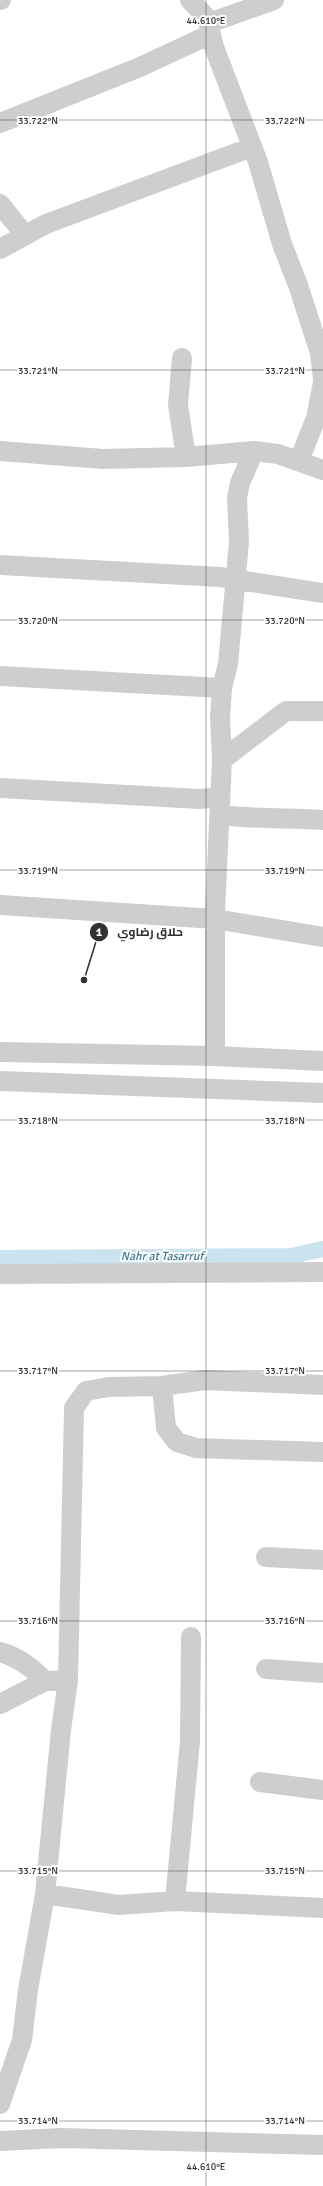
<svg xmlns="http://www.w3.org/2000/svg" width="323" height="2186" font-family="Signika,Cairo,sans-serif">
  <style>
    .lines { fill: none; stroke-linecap: round; stroke-linejoin: round }
    .canal { stroke: #cbe3ee; stroke-width: 16 }
    .minor { stroke: #cecece; stroke-width: 20 }
    .ticks { fill: none; stroke: #313131; stroke-width: 1; stroke-opacity: 0.45 }
    .labels { text-anchor: middle; dominant-baseline: central; stroke-width: 4; stroke-linejoin: round; paint-order: stroke }
    .water-label { font-size: 12px; font-style: italic; fill: #3c7a96; stroke: #fff }
    .ticks-label { font-size: 10px; text-anchor: middle; fill: #313131; stroke: #fff; stroke-width: 4; stroke-linejoin: round; paint-order: stroke }
    .leader { fill: none; stroke: #313131; stroke-width: 1.5 }
    .callout-dot { fill: #313131; stroke: #fff; stroke-width: 1.5 }
    .mark-label { font-size: 12px; text-anchor: middle; font-weight: bold; fill: #fff }
    .callout-label { font-size: 12px; text-anchor: middle; font-weight: bold; fill: #313131; stroke: #fff; stroke-width: 4; stroke-linejoin: round; paint-order: stroke }
  </style>
  <rect width="100%" height="100%" fill="#fff"/>
  <g class="lines">
    <path class="canal" d="M0,1258L291,1256L323,1249"/>
    <path class="minor" d="M0,0H1
      M190,0L207,18L214,47L258,162L282,244L298,285L320,353L323,379
      M209,23L274,0
      M0,123L140,67L211,34
      M0,204L25,235
      M0,249L46,224L252,147
      M182,358L178,405L186,457
      M0,451L103,459L186,457L254,451L278,454L323,470
      M299,461L316,418L323,383
      M0,565L220,577L323,593
      M0,676L222,688
      M222,760L286,711H323
      M0,788L200,799L219,797
      M220,815C254,819 288,818 323,820
      M0,905L215,919L323,937
      M0,1052L215,1056L323,1061
      M215,1056V911L222,760L220,718L222,688L228,664L239,542L237,498L240,483L254,451
      M0,1081L323,1093
      M0,1274L323,1272
      M162,1386L166,1428L177,1442L196,1448L323,1452
      M266,1557L323,1560
      M0,1652C19,1657 32,1668 45,1681
      M266,1669L323,1673
      M68,1680L74,1408L86,1391L109,1387L162,1386L205,1380L323,1385
      M0,1704L45,1681L68,1680L61,1730L45,1894L28,1990L22,2040L0,2104
      M260,1782L323,1790
      M45,1894L119,1905L175,1901L323,1908
      M175,1901L190,1741L191,1637
      M0,2141L62,2138L323,2145"/>
  </g>
  <path class="ticks" d="M206,0V2186M0,120H323M0,370H323M0,620H323M0,870H323M0,1120H323M0,1371H323M0,1621H323M0,1871H323M0,2121H323"/>
  <g class="labels">
    <g class="water-label">
      <text x="162" y="1256">Nahr at Tasarruf</text>
    </g>
  </g>
  <g class="ticks-label">
    <text x="206" y="24">44.610°E</text>
    <text x="38" y="124">33.722°N</text>
    <text x="285" y="124">33.722°N</text>
    <text x="38" y="374">33.721°N</text>
    <text x="285" y="374">33.721°N</text>
    <text x="38" y="624">33.720°N</text>
    <text x="285" y="624">33.720°N</text>
    <text x="38" y="874">33.719°N</text>
    <text x="285" y="874">33.719°N</text>
    <text x="38" y="1124">33.718°N</text>
    <text x="285" y="1124">33.718°N</text>
    <text x="38" y="1374">33.717°N</text>
    <text x="285" y="1374">33.717°N</text>
    <text x="38" y="1624">33.716°N</text>
    <text x="285" y="1624">33.716°N</text>
    <text x="38" y="1874">33.715°N</text>
    <text x="285" y="1874">33.715°N</text>
    <text x="38" y="2124">33.714°N</text>
    <text x="285" y="2124">33.714°N</text>
    <text x="206" y="2170">44.610°E</text>
  </g>
  <path class="leader" d="M84 980L99 932"/>
  <g class="callout-dot">
    <circle cx="84" cy="980" r="4"/>
    <circle cx="99" cy="932" r="10"/>
  </g>
  <g class="mark-label">
    <text x="99" y="936">1</text>
  </g>
  <g class="callout-label">
    <text x="150" y="936">حلاق رضاوي</text>
  </g>
</svg>
